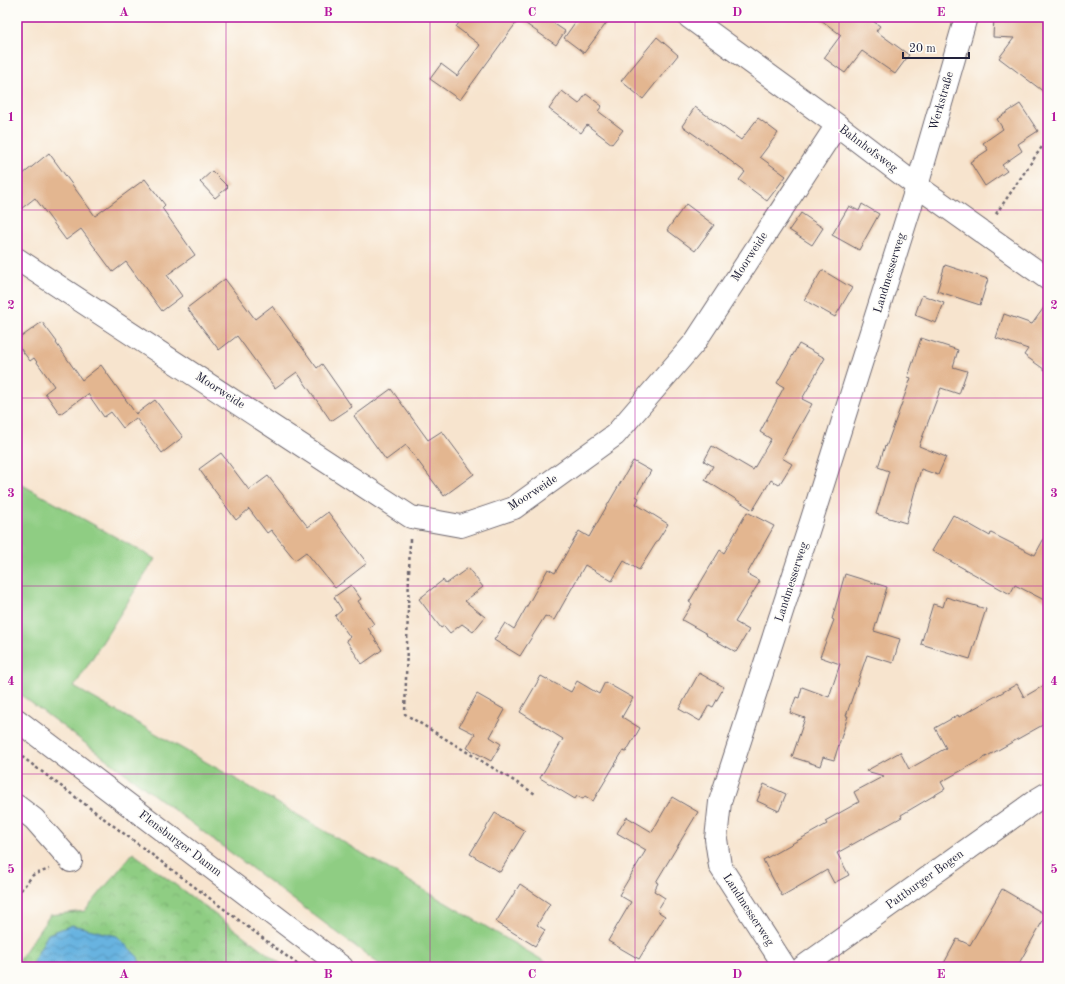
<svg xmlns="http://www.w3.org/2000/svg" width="1065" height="984" font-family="'Old Standard TT',serif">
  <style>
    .green { fill: #8fcd83; stroke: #58785f }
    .park { fill: url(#park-crowns); stroke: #58785f }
    .water { fill: url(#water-waves); stroke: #456a8e }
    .building { fill: #e3b690 }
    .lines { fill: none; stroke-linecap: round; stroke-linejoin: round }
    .street-casing { stroke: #6d666e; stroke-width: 24 }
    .secondary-casing { stroke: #6d666e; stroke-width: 24 }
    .path { stroke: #6d666e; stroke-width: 2.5; stroke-dasharray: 3 3; stroke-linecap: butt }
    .street { stroke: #fff; stroke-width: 22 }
    .secondary { stroke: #fff; stroke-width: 22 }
    .grid { fill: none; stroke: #b5179e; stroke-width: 1; stroke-opacity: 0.55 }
    .labels { text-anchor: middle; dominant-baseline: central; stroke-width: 3; stroke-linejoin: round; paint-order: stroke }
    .street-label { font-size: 12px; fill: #22223b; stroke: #fdfcf7 }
    .neatline { fill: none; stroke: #b5179e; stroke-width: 1.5 }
    .grid-label { font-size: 13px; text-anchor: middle; font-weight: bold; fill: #b5179e }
  </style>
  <defs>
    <pattern id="park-crowns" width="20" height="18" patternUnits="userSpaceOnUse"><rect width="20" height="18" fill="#8fcd83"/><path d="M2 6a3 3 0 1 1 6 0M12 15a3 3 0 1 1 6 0" fill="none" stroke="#7bb072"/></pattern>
    <pattern id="water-waves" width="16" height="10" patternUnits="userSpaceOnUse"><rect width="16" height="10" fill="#68b3e0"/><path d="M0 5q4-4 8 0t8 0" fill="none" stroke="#5591b7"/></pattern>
  </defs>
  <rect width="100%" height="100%" fill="#fdfcf7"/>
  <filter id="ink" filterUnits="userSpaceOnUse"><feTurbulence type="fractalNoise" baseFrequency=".025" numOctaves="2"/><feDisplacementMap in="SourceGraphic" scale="8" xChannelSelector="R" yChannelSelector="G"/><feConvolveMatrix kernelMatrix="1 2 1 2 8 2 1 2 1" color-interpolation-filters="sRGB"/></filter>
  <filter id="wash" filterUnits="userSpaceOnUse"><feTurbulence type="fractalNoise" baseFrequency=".012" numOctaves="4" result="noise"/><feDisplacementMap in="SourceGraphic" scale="16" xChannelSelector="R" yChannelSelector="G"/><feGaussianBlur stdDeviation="0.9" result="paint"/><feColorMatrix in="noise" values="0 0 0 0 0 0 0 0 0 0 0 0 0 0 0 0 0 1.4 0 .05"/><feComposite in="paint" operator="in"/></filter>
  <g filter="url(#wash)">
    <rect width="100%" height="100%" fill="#f7e4ce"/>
    <path class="green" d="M17,482L155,559L74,687L264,795L554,967H383L17,692Z"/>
    <path class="park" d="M133,853L285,967H19L17,963L50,915L85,911Z"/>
    <path class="water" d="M72,925L117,936L138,957L141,967H34L33,962L48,934Z"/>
    <g id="blocks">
      <path class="building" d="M463,17H544L565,31L556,45L519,19L460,100L430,79L441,64L457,76L480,45L456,27Z
        M579,17H611L584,53L564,38Z
        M817,17H867L880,26L876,31L909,55L895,74L862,51L845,73L824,58L841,35Z
        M994,17H1048V95L999,58L1014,38L993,37Z
        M657,37L678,55L643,99L621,81Z
        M562,91L579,104L586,94L602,106L598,111L623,130L612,144L587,125L581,133L549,109Z
        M1020,104L1038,131L1018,144L1022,151L1002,165L1007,171L985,186L970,162L988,150L983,143L1003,129L997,119Z
        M695,107L741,140L758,118L778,133L760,157L786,176L767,201L739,180L745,172L728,159V158L682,126Z
        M49,153L95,216L145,179L165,205L162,208L195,255L167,275L182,296L162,311L126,262L113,272L81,229L66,240L35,198L17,212V179Z
        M212,171L228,187L215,198L200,182Z
        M686,204L714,225L695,251L667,230Z
        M862,204L879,214L859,250L832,235L849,206L859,211Z
        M801,213L823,228L812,245L789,230Z
        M945,265L988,279L980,305L937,291Z
        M822,270L852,288L835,317L804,300Z
        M225,279L255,319L272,306L317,368L322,364L352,407L331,421L297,372L275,388L237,336L219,350L187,308Z
        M922,295L944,303L936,323L915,315Z
        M1048,302V372L1024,355L1028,349L996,338L1004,314L1032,324Z
        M42,322L57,342L56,343L82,380L101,365L136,414L155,400L183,437L162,453L136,418L123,428L111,412L104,417L88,394L60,414L45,393L54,386L34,358L30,361L17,344V340Z
        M921,338L958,350L953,367L967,371L959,394L941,388L919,446L946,457L938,475L921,469L906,523L876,514L889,471L878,467L885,446L886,447L911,378L908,377Z
        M799,344L825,358L802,399L812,404L782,458L792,464L779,485L771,480L753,510L705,480L713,466L704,461L712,446L753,470L771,439L760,432L784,387L777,383Z
        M391,389L428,440L442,431L474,474L444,496L406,445L386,460L354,416Z
        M221,453L249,490L268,476L308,527L328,512L367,563L335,588L306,552L295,560L271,530L267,533L249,509L236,520L199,469Z
        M633,461L651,471L636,496L639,498L636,504L668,524L639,570L624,561L612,581L585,565L554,620L545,616L520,656L494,640L505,623L514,629L548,569L555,573L579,531L589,537Z
        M747,512L774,526L747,574L760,581L735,622L749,630L736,652L706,635L707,634L682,620L692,604L689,602L720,550L724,553Z
        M953,515L990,536L991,533L1035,555L1048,531V602L1015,585L1010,594L932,551Z
        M468,568L483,587L465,601L485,617L473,632L462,624L450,633L444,626L441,628L419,599L443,580L446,584Z
        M845,574L887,587L874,631L900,639L893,663L867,655L846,716H848L834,760L823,757L820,766L792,757L805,718L790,713L796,697L799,698L802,687L829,697L840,664L820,657L834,620L832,619Z
        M351,585L361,599L358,601L374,624L368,628L382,650L362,664L346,640L350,637L335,616L342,610L334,597Z
        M946,597L986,609L970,659L921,644L933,604L943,607Z
        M699,673L724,687L713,707L709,705L700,721L679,709Z
        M541,676L571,692L577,681L599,694L605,682L633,698L622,717L640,728L626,752L623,751L593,801L585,796L583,799L577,796L575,799L540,778L563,739L520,712Z
        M1048,683V722L941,782L945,789L901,815L902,817L837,853L849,875L834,883L827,870L782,896L763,860L827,824L825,821L859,802L854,792L884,776L866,771L900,752L909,769L946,748L935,728L958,715L959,717L1017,684L1024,697Z
        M477,694L505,710L490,737L501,744L491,761L467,748L475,734L459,726Z
        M764,784L786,794L779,811L757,801Z
        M672,797L698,812L656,882L658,883L654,891L665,898L657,911L665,916L639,959L608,941L631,902L619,895L646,850L617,833L627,817L652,832Z
        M495,813L525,831L500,872L470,854Z
        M520,884L550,904L537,925L545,930L535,946L496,922Z
        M1002,889L1046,915L1017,967H942L957,939L970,945Z"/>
    </g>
  </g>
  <g filter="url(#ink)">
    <use href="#blocks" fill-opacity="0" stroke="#6d666e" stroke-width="1"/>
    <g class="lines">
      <defs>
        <path id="street" d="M689,17L837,125L917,186L1048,279
          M17,259L411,517L461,526L514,508L615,435L695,342L837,125
          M17,806L34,819L71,861
          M785,967L720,866L716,839L720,802L811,522L917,186L966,17
          M803,967L1038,799L1048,793"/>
        <path id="secondary" d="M17,720L342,967"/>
      </defs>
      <use href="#street" class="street-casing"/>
      <use href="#secondary" class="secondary-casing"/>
      <path class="path" d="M996,214L1048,138
        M410,539L405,714L537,795
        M17,753L301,967
        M17,895L33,875L49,869"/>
      <use href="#street" class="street"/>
      <use href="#secondary" class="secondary"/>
    </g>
  </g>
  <path class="grid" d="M226,17V967M430,17V967M635,17V967M839,17V967M17,210H1048M17,398H1048M17,586H1048M17,774H1048"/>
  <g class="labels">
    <g class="street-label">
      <text transform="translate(942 101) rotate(-74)">Werkstraße</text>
      <text transform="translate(868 149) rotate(37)">Bahnhofsweg</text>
      <text transform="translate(750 257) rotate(-57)">Moorweide</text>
      <text transform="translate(890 273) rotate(-73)">Landmesserweg</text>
      <text transform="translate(220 391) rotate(33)">Moorweide</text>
      <text transform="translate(533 493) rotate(-33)">Moorweide</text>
      <text transform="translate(792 582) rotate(-72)">Landmesserweg</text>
      <text transform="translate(180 844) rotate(37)">Flensburger Damm</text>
      <text transform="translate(925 880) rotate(-36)">Pattburger Bogen</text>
      <text transform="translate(748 910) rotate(57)">Landmesserweg</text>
    </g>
  </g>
  <rect width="1065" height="984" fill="none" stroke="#fdfcf7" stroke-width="44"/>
  <path d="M903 52v6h66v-6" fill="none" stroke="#22223b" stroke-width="2"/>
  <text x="909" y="52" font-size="12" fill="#22223b" stroke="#fdfcf7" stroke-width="3" paint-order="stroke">20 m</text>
  <rect x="22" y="22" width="1021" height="940" class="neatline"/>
  <g class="grid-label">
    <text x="124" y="16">A</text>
    <text x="328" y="16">B</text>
    <text x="532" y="16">C</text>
    <text x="737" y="16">D</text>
    <text x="941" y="16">E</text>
    <text x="11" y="121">1</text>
    <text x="1054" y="121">1</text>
    <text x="11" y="309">2</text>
    <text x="1054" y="309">2</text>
    <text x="11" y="497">3</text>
    <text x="1054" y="497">3</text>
    <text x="11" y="685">4</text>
    <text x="1054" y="685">4</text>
    <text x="11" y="873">5</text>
    <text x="1054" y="873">5</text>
    <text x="124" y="978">A</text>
    <text x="328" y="978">B</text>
    <text x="532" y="978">C</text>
    <text x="737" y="978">D</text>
    <text x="941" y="978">E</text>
  </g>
</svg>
